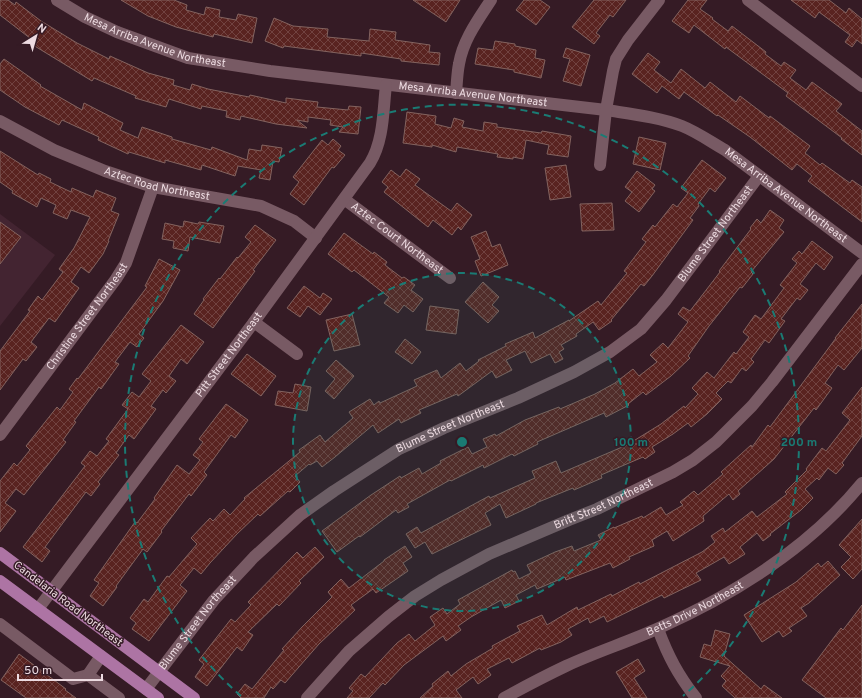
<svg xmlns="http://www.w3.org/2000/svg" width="862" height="698" font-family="Overpass,sans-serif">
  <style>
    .built { fill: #432431 }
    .building { fill: url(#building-cross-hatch); stroke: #83635f }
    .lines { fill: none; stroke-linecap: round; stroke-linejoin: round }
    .minor { stroke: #785a64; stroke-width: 12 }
    .major { stroke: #ad74a4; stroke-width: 12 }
    .ring { fill: none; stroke: #1a7b74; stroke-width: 2; stroke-dasharray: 7 5 }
    .labels { text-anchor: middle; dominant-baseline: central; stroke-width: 3; stroke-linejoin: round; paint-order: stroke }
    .street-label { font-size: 11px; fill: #eddbe1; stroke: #351b25 }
    .centre { fill: #1a7b74; stroke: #351b25; stroke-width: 2 }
    .ring-label { font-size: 12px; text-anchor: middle; font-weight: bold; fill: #1a7b74; stroke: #351b25; stroke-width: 3; stroke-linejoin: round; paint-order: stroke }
  </style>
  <defs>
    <pattern id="building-cross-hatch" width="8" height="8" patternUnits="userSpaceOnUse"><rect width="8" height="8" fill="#592320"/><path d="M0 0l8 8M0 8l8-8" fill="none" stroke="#714240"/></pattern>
  </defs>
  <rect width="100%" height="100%" fill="#351b25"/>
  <path class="built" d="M0,214L55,255L0,326Z"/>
  <path class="building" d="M0,0H8L15,5L16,2L41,21L77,43L109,59L110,56L148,73L174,80L173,85L190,90L192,84L208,89L249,97L250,95L286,103V98L318,102L317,107L348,110L349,106L361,107L358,134L339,132L343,127L330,125L331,120L308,117V122L297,120L307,128L276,124L241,116L240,120L226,117L227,111L202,106L201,109L169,99L166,107L135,98L136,96L94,78L92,81L33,45L35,42L0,15Z
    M121,0H174L187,5L186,10L204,15L206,7L220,10L219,17L236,20L238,14L257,18L252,43L214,34L213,37L176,27L148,16Z
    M413,0H460L446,22Z
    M524,0H540L550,7L536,25L516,10Z
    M594,0H626L613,17L610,15L596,33L600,36L594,44L572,27Z
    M688,0H707L700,9L713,18L712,19L728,31L732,26L766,52L765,54L781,66L784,62L796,70L790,78L806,90L812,82L842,104L836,111L862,131V155L841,139L842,138L786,96L788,93L726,47L725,49L694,25L689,33L672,21Z
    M791,0H829L846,13L849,8L862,19V44L857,40L852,47L845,42L850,35L819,12L815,18Z
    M274,18L293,26L328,29L327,37L369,41L370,29L396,32L395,40L430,45L429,52L440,53L439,65L401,61V59L361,53V56L284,46L283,48L265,41Z
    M495,41L515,44V46L536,50L535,58L545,60L541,78L514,72V70L475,64L478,48L493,50Z
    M566,48L590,55L581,86L563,81L570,59L563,57Z
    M648,53L660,62L654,70L671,83L681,69L705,88L710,82L736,102L740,96L769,118L770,116L810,146L805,153L820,165L822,163L850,183L852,180L862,187V222L808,181L812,176L797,164L792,170L750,137L718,115L717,116L684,92L679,99L662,86L657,93L632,74Z
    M4,59L41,85L40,86L82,110L84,103L123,123L120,130L138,138L142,127L172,137V139L211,150L212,147L247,160L249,149L261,151L262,145L282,148L279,162L273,161L270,180L259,178L261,170L238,166L235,176L202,165L201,170L165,160V163L129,152L128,154L98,140L99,137L62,120L59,125L25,107L0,90V64Z
    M407,112L436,116L435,124L451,128L454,118L464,121L462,127L483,131L484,122L497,124V127L541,133L542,131L571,136L568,157L547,154L549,145L526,140L523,159L513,157V159L497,157L498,154L457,147L456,152L432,145V147L403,143Z
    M639,137L666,143L660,170L633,164Z
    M333,139L341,146L338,150L345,155L334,168L332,167L304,205L290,194L299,182L293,177L322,140L328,145Z
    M0,151L38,175L39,173L51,179L50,182L71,192L72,188L93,197L96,190L116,198L111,211L119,214L108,241H109L103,254L89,273L81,267L71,282L79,288L55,322L49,318L31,342L37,347L26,361L23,359L0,390V351L30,311L28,310L38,296L42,300L63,272L59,269L74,248L90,217L71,210L67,219L53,213L56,205L41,198L37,207L12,193L13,191L0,182Z
    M702,160L726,178L715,192L710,188L698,204L699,206L690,218L693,220L652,276L644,286L641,284L611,320L612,321L599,330L593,322L576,334L577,336L561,345L564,349L559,352L563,359L555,363L550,354L531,363L525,351L506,360L512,370L496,378L492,371L458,396L457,394L419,410L421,413L401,423L399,419L378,433L373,425L335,457L322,467L317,461L310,465L309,464L295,476L300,482L290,492L288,491L260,516L258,514L237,534L210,563L201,574L194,568L180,585L187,591L149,641L132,629L136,623L130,618L144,599L148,602L167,576L169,577L197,544L191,538L210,518L213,521L224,509L230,515L245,499L244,498L300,452L299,450L320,435L325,442L353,418L349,412L370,399L374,405L379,401L380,403L417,386L414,380L437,370L441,378L460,363L466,371L479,361L478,360L506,346L505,344L533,332L535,338L569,320V321L598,301L601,305L627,273L624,271L646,242L642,239L653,225L655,227L673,204L677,207L688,193L681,188Z
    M566,165L571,197L550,200L545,168Z
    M406,169L420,179L415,185L451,211L457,203L472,215L461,230L458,227L452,235L433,220L428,227L384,192L388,187L382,182L391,170L400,177Z
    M637,171L655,185L652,189L655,191L639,212L625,201L632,192L625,187Z
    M612,203L614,230L582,231L580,204Z
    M770,210L784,220L779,228L784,232L751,272L753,274L742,288L740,287L709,326L688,356L690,358L671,376L646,395L643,392L628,404L629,405L606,417L604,413L537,442L538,444L514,456L512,454L484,468L483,465L451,481L450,480L407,504L409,507L398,513L396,510L360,537L359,536L337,552L322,531L371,495L400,476L401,478L419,468L422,474L441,463L440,461L468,447L472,454L487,447L483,439L495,434L496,436L525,420L559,407L560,409L595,394L615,383L633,369L639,376L657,362L650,355L663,343L668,348L688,322L678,314L683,307L690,311L720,272L719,271L751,229L750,228L757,219L761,223Z
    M184,221L198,224L199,222L224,226L220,243L190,237L188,251L173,248L174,241L162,239L165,223L183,227Z
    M0,222L21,237L0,264Z
    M255,225L276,240L253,270L255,271L213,328L194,314L204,300L203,299L219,278L220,279L237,257L238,258L251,242L245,237Z
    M486,231L492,247L500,244L508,265L481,276L475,261L480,259L471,237Z
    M344,233L373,254L374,252L387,262L385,265L402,278L404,277L415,285L411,290L423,299L413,312L404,305L398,313L384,303L389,297L354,270L352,272L328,254Z
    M812,241L833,257L824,270L816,263L800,284L808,290L800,300L797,298L781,319L785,321L769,343L765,340L751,359L754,362L746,371L742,368L731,383L728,381L716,393L722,399L707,414L691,427L688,423L673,434L652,447L655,452L645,459L643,457L601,475L602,478L574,490L573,488L536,503V504L506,518L500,504L485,513L491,525L432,554L425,542L415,548L406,534L417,527L421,533L489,496L490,498L535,478L532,471L556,461L561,473L627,445L661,424L684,406L685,408L698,394L692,388L707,372L714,378L734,352L736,354L749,337L743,332L755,315L761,319L784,288L780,285L797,263L792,259L799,251L802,254Z
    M159,259L180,270L163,301L139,334L144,338L137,347L130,342L115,362L119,364L101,389L99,387L74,421L76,422L63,440L66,442L24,495L16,489L5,503L16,511L0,532V481L14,463L17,466L30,450L26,446L57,407L60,410L73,392L69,389L77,378L78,379L147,287L145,286Z
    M483,282L499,297L492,305L499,311L488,323L465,302Z
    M304,286L320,298L323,293L332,299L320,315L308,306L300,317L287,308Z
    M862,304V348L844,370L838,365L825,383L832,388L816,410L814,408L774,459L738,491L740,494L733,500L729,494L703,516L704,521L698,525L673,541L667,531L652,540L654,546L629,557L630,559L613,568L610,563L566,580L565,577L537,589L535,585L516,595L519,601L505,608L501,600L471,617L458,626L461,630L446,641L443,636L404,665L385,685L383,683L369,698H347L353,691L349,688L361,674L365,677L397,643L409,634L415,641L435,625L430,617L443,608L447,614L460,604L458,600L512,570L513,572L515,571L519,579L531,573L527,565L555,552L572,546L574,551L601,540L598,535L614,527V528L642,516L643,518L661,507L666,515L683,505L680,502L694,491L698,495L723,474L721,472L751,445L752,447L768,425L770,427L836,338H835Z
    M430,306L459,310L456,334L426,330Z
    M352,314L360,345L334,351L326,320Z
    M181,325L204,342L187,364L181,359L169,376L176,381L166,393L163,390L151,406L156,409L134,439L129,435L116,453L119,455L98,482L100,484L91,496L86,492L45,547L50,551L42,562L23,547L85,466L81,463L90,451L97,456L109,441L106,439L128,409L122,405L132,392L139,397L151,381L142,374Z
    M405,339L421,352L412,364L395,352Z
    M247,354L276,376L261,396L231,374Z
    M336,360L354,376L334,399L325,391L335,379L326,371Z
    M295,384L311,387L307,411L275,405L278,391L293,393Z
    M862,387V436L842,463L844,465L836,474L828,468L819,480L817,478L805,489L813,498L801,510L770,534L771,535L763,541L757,533L740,547L745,554L729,564L724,557L696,573L701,580L664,598L662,595L607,622L604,616L590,623L588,618L568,629L572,635L561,642L541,650L540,648L512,663L509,658L487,669L491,675L478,684L473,677L456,690L462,698H420L433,686L432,684L448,671L451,676L466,664L493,648L492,646L520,631L517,626L542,615L547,625L577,607L578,610L611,594L612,596L639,582L640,584L702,552L715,542L711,536L723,528L725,532L752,511L757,517L787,494L785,492L807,470L806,469L822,448L826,451L850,420L842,413Z
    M226,404L248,420L235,438L231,435L204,472L207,475L191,496L189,494L161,531L162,532L147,552L143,549L116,586L117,587L103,606L90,596L99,583L94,580L135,522L137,523L155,499L154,498L177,465L189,474L200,460L193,455L203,442L199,439Z
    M862,519V569L853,579L841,567L851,557L839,545Z
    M405,546L412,557L403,563L408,571L376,593L373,589L351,605L355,610L319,644L285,683L281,680L273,689L271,687L264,698H241L237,694L245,684L252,689L284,650L282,649L302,627L332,597L328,592L341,579L349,588L384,561V560Z
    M315,547L324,557L299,581L301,583L279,606L277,604L248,632L253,635L242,651L237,647L207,686L195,677L204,664L199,660L231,619L235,622L251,605L248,602L297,552L303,558Z
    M828,561L840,575L809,603L801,608L807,616L789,628L792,631L783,637L779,631L762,642L744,615L796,582L818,563L821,567Z
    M862,605V698H826L802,680L841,628L843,630Z
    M715,630L730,634L724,656L761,689L764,685L782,698H735L722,686L726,681L721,676L730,666L700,657L704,644L711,646Z
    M19,654L66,689L65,690L76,698H26L1,680Z
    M638,659L645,671L634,678L647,698H632L616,672Z"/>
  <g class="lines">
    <g class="minor">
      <path id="s1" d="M57,0L85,17L117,32L188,58L270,71L606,110C631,114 658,117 682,126C697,132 711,142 725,150L862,253"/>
      <path d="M748,0L862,86"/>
      <path d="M456,93C457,83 457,74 459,64C463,40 478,20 491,0"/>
      <path id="s2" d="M0,121L54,150L105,171L153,187L261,206L294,221L316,238"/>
      <path d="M600,165L606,110L613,71L616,59L628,40L659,0"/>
      <path id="s3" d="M344,199L450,278"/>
      <path d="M254,322L297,354"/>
      <path id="s4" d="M0,435L116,279L126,263L153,187"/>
      <path id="s5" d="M38,609L254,322L370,163C384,140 383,110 386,85"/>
      <path d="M0,624L73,679L88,675"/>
      <path d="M658,629C668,656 678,675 696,698"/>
      <path d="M101,656L88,675L119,698"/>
      <path id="s6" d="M146,689L214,600L254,557L300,515L334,491L399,449L444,428L518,398L574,372L610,352L641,329L666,300L759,176"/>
      <path id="s7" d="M307,698L349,651L388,617L415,596L441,580L489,554L569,520L597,509L673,472L693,460L716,442L752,406L772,382L862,264"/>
      <path id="s8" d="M504,698C524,687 545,676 566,666C596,652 628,642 659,628C735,594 808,549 862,483"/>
    </g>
    <path class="major" d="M0,553L194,698
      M0,581L158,698"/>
  </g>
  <circle cx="462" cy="442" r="169" fill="#1a7b74" fill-opacity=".12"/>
  <g class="ring">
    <circle cx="462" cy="442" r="169"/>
    <path d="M241 696A337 337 0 1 1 683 696"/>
  </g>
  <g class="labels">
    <g class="street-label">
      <text stroke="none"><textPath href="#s1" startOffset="107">Mesa Arriba Avenue Northeast</textPath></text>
      <text stroke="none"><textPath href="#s1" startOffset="431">Mesa Arriba Avenue Northeast</textPath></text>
      <text stroke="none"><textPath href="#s2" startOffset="170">Aztec Road Northeast</textPath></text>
      <text stroke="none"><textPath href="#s1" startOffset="768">Mesa Arriba Avenue Northeast</textPath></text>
      <text stroke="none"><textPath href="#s6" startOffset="744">Blume Street Northeast</textPath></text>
      <text stroke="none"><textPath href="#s3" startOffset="66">Aztec Court Northeast</textPath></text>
      <text stroke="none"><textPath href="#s4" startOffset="147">Christine Street Northeast</textPath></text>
      <text stroke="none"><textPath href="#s5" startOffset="318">Pitt Street Northeast</textPath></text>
      <text stroke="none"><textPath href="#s6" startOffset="408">Blume Street Northeast</textPath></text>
      <text stroke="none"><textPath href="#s7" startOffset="359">Britt Street Northeast</textPath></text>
      <text transform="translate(68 604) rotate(37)">Candelaria Road Northeast</text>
      <text stroke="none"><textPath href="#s8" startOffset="211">Betts Drive Northeast</textPath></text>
      <text stroke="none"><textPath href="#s6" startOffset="84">Blume Street Northeast</textPath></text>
    </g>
  </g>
  <circle cx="462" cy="442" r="6" class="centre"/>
  <g class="ring-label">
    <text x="631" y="446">100 m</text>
    <text x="799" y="446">200 m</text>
  </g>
  <g transform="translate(36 36) rotate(37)" stroke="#351b25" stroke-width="3" paint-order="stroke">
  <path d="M0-3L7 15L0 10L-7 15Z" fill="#eddbe1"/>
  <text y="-6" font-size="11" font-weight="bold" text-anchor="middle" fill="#eddbe1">N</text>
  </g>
  <path d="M18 674v6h84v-6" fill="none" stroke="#eddbe1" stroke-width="2"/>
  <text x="24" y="674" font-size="12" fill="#eddbe1" stroke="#351b25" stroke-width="3" paint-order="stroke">50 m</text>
</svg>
